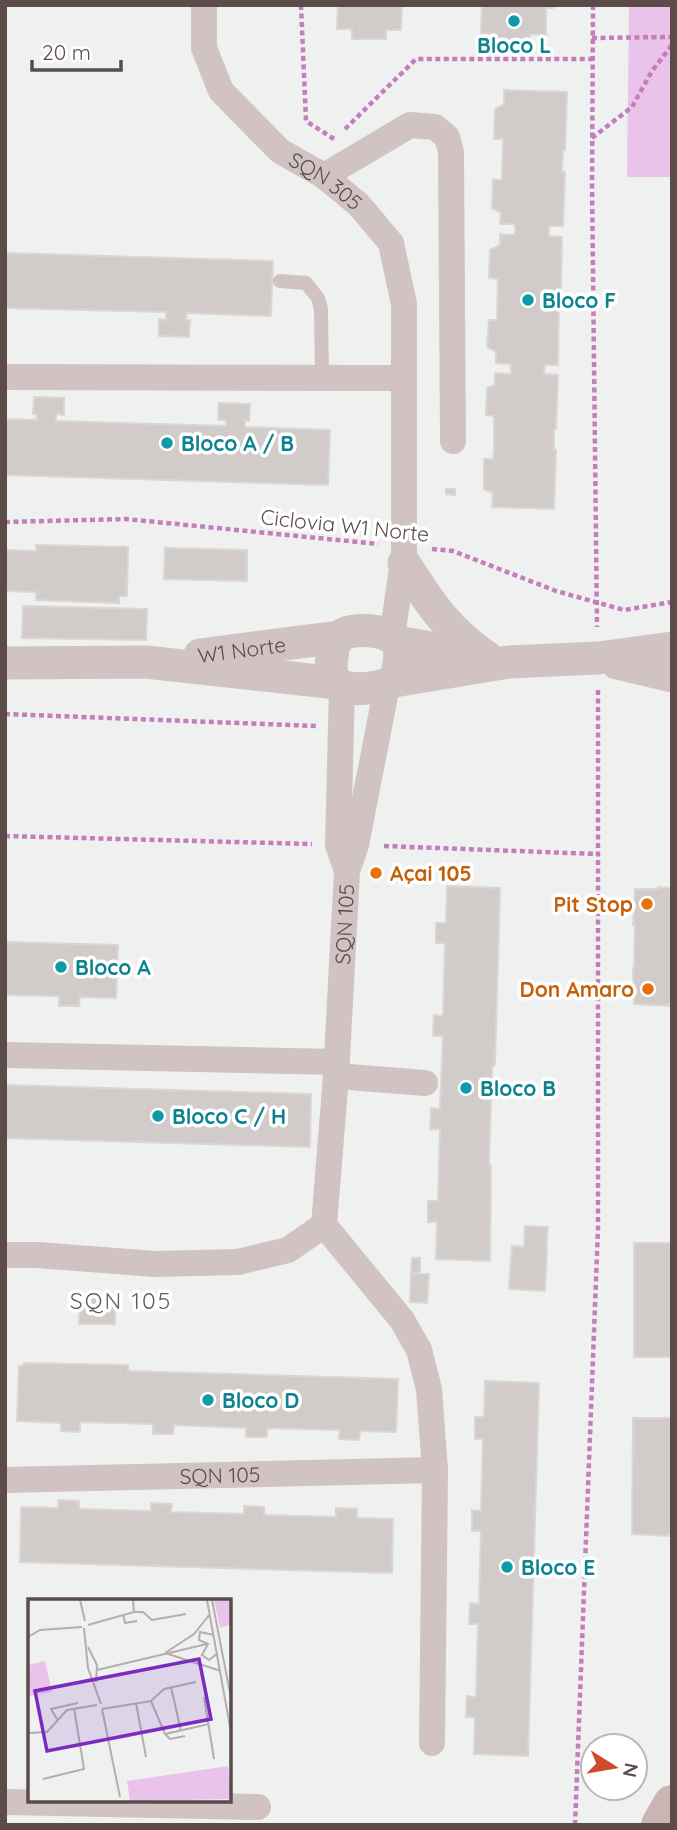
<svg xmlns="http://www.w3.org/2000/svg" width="677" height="1830" font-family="Quicksand,sans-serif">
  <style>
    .green { fill: #eac3ea }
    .building { fill: #d1ccca; stroke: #dad6d4; stroke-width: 2 }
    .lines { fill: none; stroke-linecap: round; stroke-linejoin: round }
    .path { stroke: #c57ebc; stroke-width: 4.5; stroke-dasharray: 5 3.5; stroke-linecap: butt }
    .service { stroke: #d0c3c1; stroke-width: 14 }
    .minor { stroke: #d0c3c1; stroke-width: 26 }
    .tertiary { stroke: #d0c3c1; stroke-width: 33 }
    .primary { stroke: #cbb5b2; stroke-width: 38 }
    .culture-dot { fill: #0f9aa8; stroke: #fff; stroke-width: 2.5 }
    .food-dot { fill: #e8710a; stroke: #fff; stroke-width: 2.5 }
    .labels { text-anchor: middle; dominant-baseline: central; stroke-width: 7; stroke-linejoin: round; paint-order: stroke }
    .culture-label { font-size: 21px; font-weight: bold; fill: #0d838f; stroke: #fff; text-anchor: start }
    .street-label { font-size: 21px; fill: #5b4b49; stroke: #fff }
    .food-label { font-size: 21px; font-weight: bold; fill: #c56008; stroke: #fff; text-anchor: end }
    .neighbourhood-label { font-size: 23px; letter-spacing: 2px; fill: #635e5d; stroke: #fff }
    .inset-road { fill: none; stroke: #b4afae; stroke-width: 2 }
    .view { fill: #7b2cbf; fill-opacity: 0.15; stroke: #7b2cbf; stroke-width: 3.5 }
    .inset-edge { fill: none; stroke: #5b4b49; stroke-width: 3.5 }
  </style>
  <rect width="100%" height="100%" fill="#eff1f1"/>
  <path class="green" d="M629,5H672V177H627Z"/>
  <path class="building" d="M338,5H402L401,30H386V39H352V29H337Z
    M475,5H553V8H546V35L530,34V44L497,43V34L481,33L482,6Z
    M504,90L567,92L565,150H563L562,172H565L563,226H549V236L562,237L561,290H559L558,365H545L544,374L558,375L556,429H554V450H556L554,509L492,507L493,493L484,489V459H493L494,449V416L486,415L487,388L495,385V373L511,374V364L496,363V352L487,347L489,320H497L498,279L489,278L490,250L500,245V234L515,235V224H500L501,213L492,208L493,180H502L503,139H494L495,109L504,104Z
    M5,253L273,261L271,316L187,313L186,320H190L189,337L159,336V319L166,320V312L5,308Z
    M34,397L64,398V415L56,414V421L226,426V420H218L219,403L250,404L249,421L245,420V427L330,430L328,485L5,475V419L37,420V414H33Z
    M446,489H455V495L446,494Z
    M36,545L128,547L127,596H119V603L36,600V592L5,591V550L36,551Z
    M165,548L247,550V581L164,579Z
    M23,606L147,609L146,640L22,638Z
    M447,886L500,888L495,1064L492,1068L489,1163L491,1166L490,1261L436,1259L437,1222H428V1201H438L440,1129H430L431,1108L440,1109L443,1036H433L434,1015L443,1016L445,943H436V923H446Z
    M658,887L672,888V1004H668L669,1006L634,1004L633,968H634L635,925H633L635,889H658Z
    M5,942L118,945L116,998L80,997L79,1006H59V996L5,995Z
    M5,1085L311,1094L310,1147L5,1138Z
    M525,1226L548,1227L546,1248H547L545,1291L509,1289L512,1246L524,1247Z
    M634,1243H672V1357H634Z
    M412,1258H420V1273H411Z
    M411,1273L429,1274L427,1303L410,1302Z
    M80,1296L115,1297V1324H79Z
    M24,1363L128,1365V1371L398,1379L396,1432L360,1431L359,1440L339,1439L340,1430L267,1428V1437H246V1428L174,1425L173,1434H153V1424L80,1422V1432L61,1431V1423L17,1421L19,1366H24Z
    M485,1381L539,1383L528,1756L474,1754L475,1717H466L467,1696L476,1697L478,1624H469L470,1603L479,1604L481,1531H472V1510L481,1511L483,1439H475V1417H484Z
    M633,1418H672V1534H668L669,1536L632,1534Z
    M59,1500L79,1501V1509L151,1511V1503L172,1504L171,1512L244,1514V1506L264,1507V1515L336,1517V1508L357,1509V1518L393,1519L392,1573L20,1562L21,1507L58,1508Z"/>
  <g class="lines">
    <path class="path" d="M301,5L306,121L334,139
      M593,5L592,183L597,627
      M592,38L672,37
      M345,129L416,59H592
      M592,138L632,107L652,71L672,45
      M5,522L126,519L378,544
      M432,549L453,551L556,591L624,610L672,602
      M5,714L316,726
      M5,836L312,844
      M384,846L597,854
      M575,1825L598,1228V689"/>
    <path class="service" d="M280,281L306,283L318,298L321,309L322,378"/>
    <g class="minor">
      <path id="s1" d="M204,5V48L221,91L280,151L324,176L359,205L391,243L404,304V555L392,637"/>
      <path d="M324,176L410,125L435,127L447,137L451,152L453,441"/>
      <path d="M5,377L403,378"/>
      <path d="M342,686L338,845L347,871"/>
      <path d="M5,1055L337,1062"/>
      <path d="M336,1076L425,1083"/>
      <path d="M324,1225L402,1320L419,1350L429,1389L435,1470L432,1743"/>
      <path id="s2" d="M5,1255H37L155,1264L238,1262L288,1250L324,1225L336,1076L347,871L356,845L387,686"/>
      <path id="s3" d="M5,1480L435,1470"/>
      <path d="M5,1802L258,1807"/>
    </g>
    <g class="tertiary">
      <path d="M404,563C429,602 448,632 488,658"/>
      <path d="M397,642L482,657"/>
      <path id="s4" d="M200,655L339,637"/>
      <path d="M5,663L146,662L337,683"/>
      <path d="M617,663L672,676"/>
      <path d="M394,681C398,671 402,656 398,644C391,629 350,626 339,637C332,644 332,659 331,668C331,673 333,680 337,683C347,693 383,688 394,681L509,662L598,658L672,648"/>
    </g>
    <path class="primary" d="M660,1825L672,1804"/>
  </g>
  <g class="culture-dot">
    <circle cx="514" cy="21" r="7"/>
    <circle cx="528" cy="300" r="7"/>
    <circle cx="167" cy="443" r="7"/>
    <circle cx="61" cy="967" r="7"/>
    <circle cx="466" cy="1088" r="7"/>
    <circle cx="158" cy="1116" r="7"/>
    <circle cx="208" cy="1400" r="7"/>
    <circle cx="507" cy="1567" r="7"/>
  </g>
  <g class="food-dot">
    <circle cx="376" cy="873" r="7"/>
    <circle cx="647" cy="904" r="7"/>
    <circle cx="648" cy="989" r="7"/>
  </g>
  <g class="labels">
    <g class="culture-label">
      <text x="514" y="45" text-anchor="middle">Bloco L</text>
      <text x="542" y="300">Bloco F</text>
      <text x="181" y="443">Bloco A / B</text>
      <text x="75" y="967">Bloco A</text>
      <text x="480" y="1088">Bloco B</text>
      <text x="172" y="1116">Bloco C / H</text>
      <text x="222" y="1400">Bloco D</text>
      <text x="521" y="1567">Bloco E</text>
    </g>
    <g class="street-label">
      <text stroke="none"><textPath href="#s1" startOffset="228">SQN 305</textPath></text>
      <text transform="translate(345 525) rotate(6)">Ciclovia W1 Norte</text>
      <text stroke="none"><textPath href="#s4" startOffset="42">W1 Norte</textPath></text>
      <text stroke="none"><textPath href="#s2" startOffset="630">SQN 105</textPath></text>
      <text stroke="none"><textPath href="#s3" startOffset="215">SQN 105</textPath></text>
    </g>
    <g class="food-label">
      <text x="390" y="873" text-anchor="start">Açai 105</text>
      <text x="633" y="904">Pit Stop</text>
      <text x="634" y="989">Don Amaro</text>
    </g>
    <g class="neighbourhood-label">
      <text x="121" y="1300">SQN 105</text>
    </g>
  </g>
  <g transform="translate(28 1599)">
    <rect width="203" height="203" fill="#eff1f1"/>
    <path d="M186,1H203V25L192,29ZM17,62L24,93L0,97V66ZM200,167L203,200L102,202L99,182Z" fill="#eac3ea"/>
    <path class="inset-road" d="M52,1L57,22M179,1L203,133M184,1L203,99M106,13H115L124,21L158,15M95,15L97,24L109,22M60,26L106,13L105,1M56,29L60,69L73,105M186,36L172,33L171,41L180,45L174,56L181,61L190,54M0,38L12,31L54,28M60,48L69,66L68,83M137,54L166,35L182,15M137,54L193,72M69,71L179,45M143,88L153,132M176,98L186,160M123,102L136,90L168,83M108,104L118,158M74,110L123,102L137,135L181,125M74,110L92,198M29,120L23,110L50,104M0,134L19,133L39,111L69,106M137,135L142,140L157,137M15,180L56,170L46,109"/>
    <path class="view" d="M171,60L183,120L19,152L7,92Z"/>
    <rect width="203" height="203" class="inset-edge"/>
  </g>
  <rect width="677" height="1830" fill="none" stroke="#5b4b49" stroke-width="14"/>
  <g transform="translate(614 1767) rotate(101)"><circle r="33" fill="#ffffff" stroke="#bdb7b6" stroke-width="2"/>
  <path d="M0-5L12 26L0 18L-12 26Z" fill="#cf492c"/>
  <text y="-10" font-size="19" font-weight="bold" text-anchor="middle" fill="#5b4b49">N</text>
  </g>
  <path d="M32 60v10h89v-10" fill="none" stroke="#5b4b49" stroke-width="3.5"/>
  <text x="42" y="60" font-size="21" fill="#5b4b49" stroke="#ffffff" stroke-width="5" paint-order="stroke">20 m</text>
</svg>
